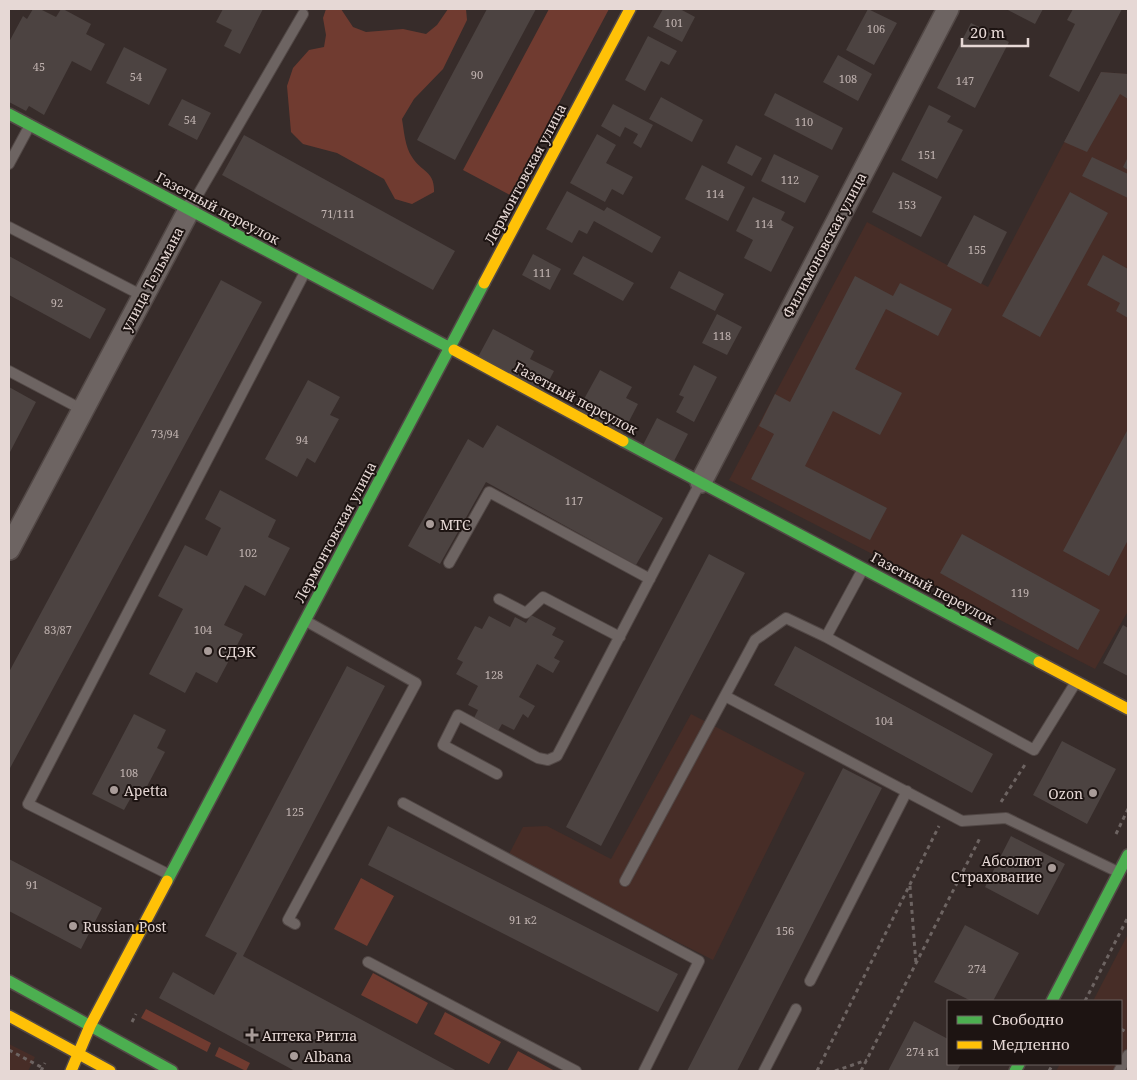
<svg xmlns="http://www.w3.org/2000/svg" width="1137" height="1080" font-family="'Noto Serif',serif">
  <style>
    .built { fill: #472d27 }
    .green { fill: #703b30 }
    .building { fill: #4c4341 }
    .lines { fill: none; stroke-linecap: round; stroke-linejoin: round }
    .lane-casing { stroke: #524846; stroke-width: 12 }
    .street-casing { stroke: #524846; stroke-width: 24 }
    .fast-casing { stroke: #524846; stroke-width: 14 }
    .slow-casing { stroke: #524846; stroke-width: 14 }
    .path { stroke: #6d6462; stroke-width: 3; stroke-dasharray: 4 4; stroke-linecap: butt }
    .lane { stroke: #6d6462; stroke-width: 10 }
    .street { stroke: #6d6462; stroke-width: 21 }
    .fast { stroke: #4caf50; stroke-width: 11 }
    .slow { stroke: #ffc107; stroke-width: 11 }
    .poi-dot { fill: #a99c99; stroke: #1d1412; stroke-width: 2 }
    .labels { text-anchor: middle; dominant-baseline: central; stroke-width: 4; stroke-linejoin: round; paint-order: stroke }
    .number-label { font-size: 11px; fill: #c0b3b0 }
    .street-label { font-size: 14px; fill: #e6d8d5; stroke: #1d1412 }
    .poi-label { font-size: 14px; fill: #e6d8d5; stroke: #1d1412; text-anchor: start }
  </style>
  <rect width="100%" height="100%" fill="#372c2a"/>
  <path class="built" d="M1101,72L1128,74V611L1095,669L729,480L867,222L988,287Z
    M691,714L805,773L713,960L508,856L523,827L547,826L611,859Z
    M1128,934V1071H1056L1060,1064H1121V1001H1093Z
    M9,1044L35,1057L28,1071H9Z"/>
  <path class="green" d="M326,9H341L353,27L366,32L403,29L426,34L437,25L448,9H466L467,20L443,69L414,99L402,119C404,131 405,147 412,157C421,172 435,171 434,192L412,204L395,199L384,179L337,153L303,144L291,132L287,86L293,68L309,50L324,47L326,35L323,18Z
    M549,9H609L510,195L463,170Z
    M361,878L394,896L367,946L334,929Z
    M373,973L428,1003L417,1024L361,995Z
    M146,1009L211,1043L207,1052L141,1018Z
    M445,1012L501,1042L489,1064L434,1034Z
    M219,1047L250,1063L246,1071L215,1056Z
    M518,1051L555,1071H507Z"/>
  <path class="building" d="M33,9H40L56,17L61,9H63L91,24L86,34L105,44L91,71L72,61L44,115L29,106L26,111L9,102V42L23,16L27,19Z
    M223,9H263L240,54L224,46L232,30L216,22Z
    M487,9H536L455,160L417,140Z
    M663,9H680L695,17L682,42L653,27Z
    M868,9L897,23L874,65L846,50Z
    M1006,9H1043L1035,24Z
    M1073,9H1122L1079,92L1049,76L1075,24L1067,20Z
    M971,23L1009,42L975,108L937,88Z
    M648,36L677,51L669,65L661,61L645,91L625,80Z
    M124,47L167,69L149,105L106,83Z
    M838,55L872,74L858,101L823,82Z
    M1101,72L1128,74V99L1120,94L1087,152L1064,142Z
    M775,93L843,128L832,150L764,115Z
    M661,97L703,120L692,142L649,119Z
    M182,99L211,113L197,140L168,125Z
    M613,104L653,125L641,148L633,143L638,134L625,127L620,137L601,126Z
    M929,105L951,116L947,122L963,130L937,179L901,160Z
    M597,134L616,145L606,163L633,177L623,195L612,189L605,202L570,183Z
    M244,135L455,251L433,290L222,175Z
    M736,145L762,158L752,176L727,163Z
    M774,154L819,176L805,203L761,181Z
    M1092,157L1128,174V198L1082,176Z
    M1128,157V170L1123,167Z
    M702,165L745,187L728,221L685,199Z
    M893,172L942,197L921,237L872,212Z
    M567,191L604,211L607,207L661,237L652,253L594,221L587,234L579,230L572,243L546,229Z
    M1070,192L1108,213L1040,337L1002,316Z
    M753,197L785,212L781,220L794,227L771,272L744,258L753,240L736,231Z
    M974,215L1007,232L981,284L947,266Z
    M533,254L561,269L550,290L522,275Z
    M1103,255L1128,269V318L1116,311L1120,303L1087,285Z
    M9,256L106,309L90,339L9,295Z
    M583,256L634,283L623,301L573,274Z
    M679,271L724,294L715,311L670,288Z
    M855,276L893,296L900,283L952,309L938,336L886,309L855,369L902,393L880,435L833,411L805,466L887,508L870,540L751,479L774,434L759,426L775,394L790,402Z
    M221,280L262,302L9,770V672Z
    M717,314L742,327L727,355L702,343Z
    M493,329L534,351L530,359L554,371L543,392L478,357Z
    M694,365L717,377L694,422L676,412L684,397L679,395Z
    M600,370L632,387L626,398L638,404L623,433L578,410Z
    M308,380L340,397L330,415L339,419L315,463L307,458L297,477L265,459Z
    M9,387L36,402L9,454Z
    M657,418L688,434L674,461L643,445Z
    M497,425L663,518L636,565L486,482L440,564L408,546L468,439L483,448Z
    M1128,429V540L1109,576L1063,551Z
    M220,490L276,520L268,537L290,548L265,596L245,585L224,625L243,634L217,683L196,672L185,693L149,674L183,609L158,596L185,545L207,556L221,528L205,519Z
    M962,534L1100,610L1078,650L940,573Z
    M709,554L745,573L601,846L566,827Z
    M531,615L556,628L552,635L564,641L554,658L560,661L553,673L537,664L519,697L535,706L528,718L523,714L514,730L502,724L498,731L474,718L478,710L468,705L478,686L456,674L463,662L457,659L475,626L482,629L489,616L510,627L515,617L526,623Z
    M1123,625L1128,628V676L1103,663Z
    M795,646L993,754L972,793L774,685Z
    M347,666L385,686L243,956L457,1071H295L159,998L173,972L214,995L237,953L205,936Z
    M134,714L166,730L157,748L165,752L142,796L134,792L124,810L92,794Z
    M1062,741L1116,769L1087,824L1033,795Z
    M843,768L882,788L737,1071H687Z
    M388,826L678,974L658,1012L368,865Z
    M1011,836L1065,864L1038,915L985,887Z
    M9,859L102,908L81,949L9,911Z
    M965,925L1019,953L993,1001H971L934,982Z
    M914,1021L948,1039V1064H961L957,1071H888Z"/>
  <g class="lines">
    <defs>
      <path id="lane" d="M9,164L30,125
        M189,210L303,14
        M9,227L143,296
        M9,371L83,410
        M449,563L489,492L650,579
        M499,599L526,613L543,597L620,637
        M826,637L863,569
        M725,696L962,821L1006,818L1118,872
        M497,774L443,745L458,715L538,758L548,760L557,756L700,483
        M403,803L699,961L644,1071
        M170,875L28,804L305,272
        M625,881L755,640L786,618L826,637L1034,750L1076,682
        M295,924L288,920L416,683L306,621
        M368,962L576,1071
        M810,981L907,791
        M764,1071L796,1009
        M1119,1071L1128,1055"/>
      <path id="street" d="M701,482L948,9
        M9,549L189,210"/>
      <path id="fast" d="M9,114L454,350
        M623,441L1039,662
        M167,881L484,283
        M9,981L172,1071
        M1052,1001L1128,855
        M1015,1071L1019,1064"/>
      <path id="slow" d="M484,283L630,9
        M454,350L623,441
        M1039,662L1128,709
        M9,1016L110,1071
        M71,1071L90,1026L167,881"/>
    </defs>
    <use href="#lane" class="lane-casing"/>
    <use href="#street" class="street-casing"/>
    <use href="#fast" class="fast-casing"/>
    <use href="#slow" class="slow-casing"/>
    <path class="path" d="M1001,802L1026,763
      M1116,834L1128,809
      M910,886L916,964
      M1085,1001L1128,917
      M132,1022L136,1014
      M1121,1029L1128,1033
      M9,1050L43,1068
      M41,1071L45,1063
      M817,1071L939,826
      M835,1071L867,1060
      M861,1071L981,836
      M1049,1071L1053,1064"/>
    <use href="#lane" class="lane"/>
    <use href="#street" class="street"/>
    <use href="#fast" class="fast"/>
    <use href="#slow" class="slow"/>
  </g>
  <g class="poi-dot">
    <circle cx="430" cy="524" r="5"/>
    <circle cx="208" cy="651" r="5"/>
    <circle cx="114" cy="790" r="5"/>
    <circle cx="1093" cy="793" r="5"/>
    <circle cx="1052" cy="868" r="5"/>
    <circle cx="73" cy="926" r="5"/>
    <path d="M249.5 1027.5h5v5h5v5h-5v5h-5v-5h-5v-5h5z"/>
    <circle cx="294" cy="1056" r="5"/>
  </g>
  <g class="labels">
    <g class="number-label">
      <text x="674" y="22">101</text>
      <text x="876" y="28">106</text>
      <text x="39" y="66">45</text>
      <text x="477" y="74">90</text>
      <text x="136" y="76">54</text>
      <text x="848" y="78">108</text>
      <text x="965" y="80">147</text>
      <text x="190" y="119">54</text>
      <text x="804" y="121">110</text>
      <text x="927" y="154">151</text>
      <text x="790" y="179">112</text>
      <text x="715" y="193">114</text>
      <text x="907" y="204">153</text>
      <text x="338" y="213">71/111</text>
      <text x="764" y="223">114</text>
      <text x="977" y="249">155</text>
      <text x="542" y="272">111</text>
      <text x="57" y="302">92</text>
      <text x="722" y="335">118</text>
      <text x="165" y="433">73/94</text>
      <text x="302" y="439">94</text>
      <text x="574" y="500">117</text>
      <text x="248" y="552">102</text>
      <text x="1020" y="592">119</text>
      <text x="58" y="629">83/87</text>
      <text x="203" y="629">104</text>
      <text x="494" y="674">128</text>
      <text x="884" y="720">104</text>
      <text x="129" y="772">108</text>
      <text x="295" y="811">125</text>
      <text x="32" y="884">91</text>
      <text x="523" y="919">91 к2</text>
      <text x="785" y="930">156</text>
      <text x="977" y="968">274</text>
      <text x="923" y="1051">274 к1</text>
    </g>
    <g class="street-label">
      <text transform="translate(525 174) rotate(-62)">Лермонтовская улица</text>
      <text transform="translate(218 208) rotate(28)">Газетный переулок</text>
      <text transform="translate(824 245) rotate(-62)">Филимоновская улица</text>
      <text transform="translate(152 279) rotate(-62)">улица Тельмана</text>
      <text transform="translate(576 398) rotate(28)">Газетный переулок</text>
      <text transform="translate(335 532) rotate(-62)">Лермонтовская улица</text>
      <text transform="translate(933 588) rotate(28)">Газетный переулок</text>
    </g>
    <g class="poi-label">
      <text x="440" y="524">МТС</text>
      <text x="218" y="651">СДЭК</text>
      <text x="124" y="790">Apetta</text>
      <text x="1083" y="793" text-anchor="end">Ozon</text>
      <text x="1042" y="860" text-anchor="end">Абсолют<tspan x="1042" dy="16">Страхование</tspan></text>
      <text x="83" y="926">Russian Post</text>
      <text x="262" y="1035">Аптека Ригла</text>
      <text x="304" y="1056">Albana</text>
    </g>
  </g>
  <rect width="1137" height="1080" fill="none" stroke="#e6d8d5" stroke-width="20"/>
  <rect x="947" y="1000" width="175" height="65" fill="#1d1412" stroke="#6d6260"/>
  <rect x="957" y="1016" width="25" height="8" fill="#4caf50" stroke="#6d6260"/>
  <text x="992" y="1025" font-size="15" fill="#e6d8d5">Свободно</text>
  <rect x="957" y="1041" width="25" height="8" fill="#ffc107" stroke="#6d6260"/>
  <text x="992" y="1050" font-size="15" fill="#e6d8d5">Медленно</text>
  <path d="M962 38v8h66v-8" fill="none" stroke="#e6d8d5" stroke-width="2.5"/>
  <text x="970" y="38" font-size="15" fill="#e6d8d5" stroke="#1d1412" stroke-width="4" paint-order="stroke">20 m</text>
</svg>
